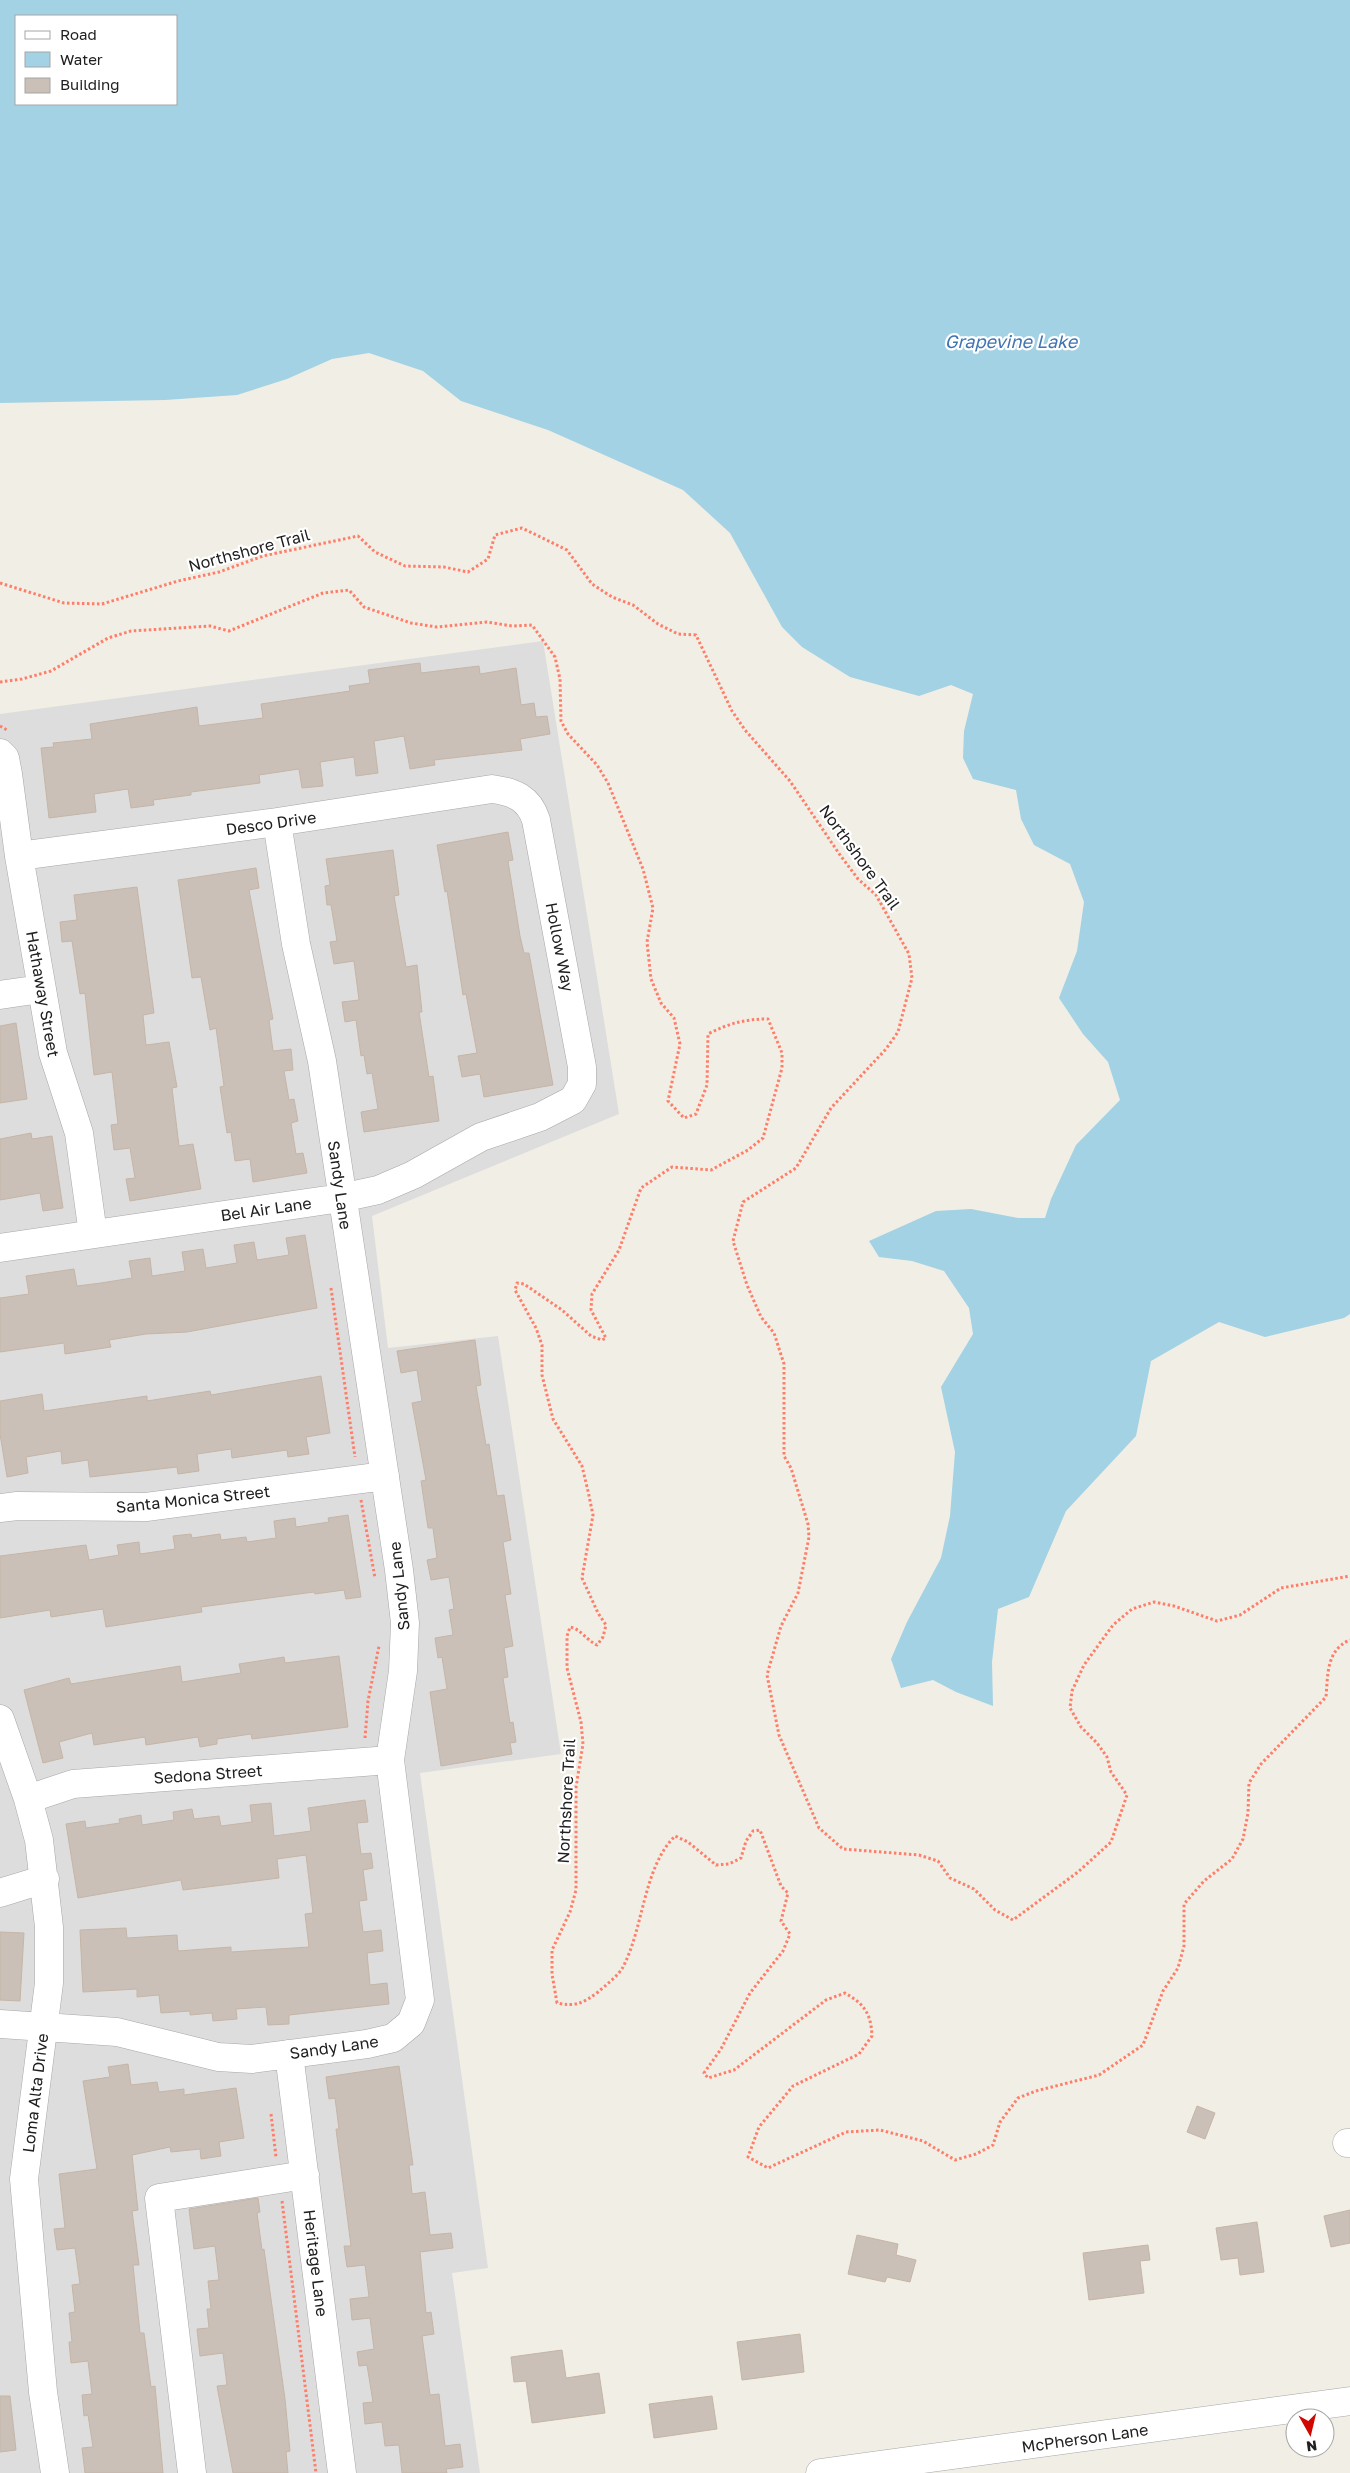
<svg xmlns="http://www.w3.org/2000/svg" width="1350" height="2473" font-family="'Golos Text',sans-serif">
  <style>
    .residential { fill: #dedddd }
    .water { fill: #a2d2e3; fill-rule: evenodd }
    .building { fill: #cac0b8; stroke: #c5b5a6 }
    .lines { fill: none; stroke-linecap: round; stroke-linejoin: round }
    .minor-casing { stroke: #a7a7a7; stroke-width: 29 }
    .path { stroke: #ff7e69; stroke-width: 3; stroke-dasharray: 2.5 2.5; stroke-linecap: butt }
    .minor { stroke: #fff; stroke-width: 28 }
    .labels { text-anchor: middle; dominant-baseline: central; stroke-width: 4.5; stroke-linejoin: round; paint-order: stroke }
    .street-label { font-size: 16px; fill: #202020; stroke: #fff }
    .water-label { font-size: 18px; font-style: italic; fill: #4074b2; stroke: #fff }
  </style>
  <rect width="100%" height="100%" fill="#f1eee5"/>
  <path class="residential" d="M543,641L619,1114L372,1216L388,1348L498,1336L561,1754L420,1773L488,2268L452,2273L480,2473H0V714Z"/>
  <path class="water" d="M0,0H1350V1314L1344,1318L1265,1337L1219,1322L1151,1361L1136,1436L1066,1511L1029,1597L998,1609L992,1662L993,1706L956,1692L933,1680L901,1688L891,1659L907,1622L941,1558L950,1516L955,1452L941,1387L973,1334L969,1308L944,1271L912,1261L879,1257L869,1241L936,1211L971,1209L1018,1218H1045L1051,1199L1076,1145L1120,1100L1108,1062L1083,1034L1059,998L1077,951L1084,902L1070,864L1034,845L1021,819L1016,790L973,779L963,758L964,731L973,694L951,685L919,696L850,677L802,647L782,627L730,533L683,490L548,430L461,401L423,371L369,353L332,359L287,379L237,395L165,400L0,403ZM16,16H176V104H16Z"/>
  <path class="building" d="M420,663L421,673L479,666L480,674L516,668L521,705L534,703L536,717L547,716L550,734L520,739L522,750L434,760L435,765L410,769L404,736L374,741L378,773L356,776L354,757L320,762L323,786L302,788L299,769L259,775L260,783L191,792V795L153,800L154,805L131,808L128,789L94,794L96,812L49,818L41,748L54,747L53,743L92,739L90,724L197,707L199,726L263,718L261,704L350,691L349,686L370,683L368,670Z
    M508,832L513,860L508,861L520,936L524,953H529L553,1085L484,1097L480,1074L462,1077L458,1056L477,1053L466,994L463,995L447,891L445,892L437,845Z
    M393,850L399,895L394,896L406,967L417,965L422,1012H419L429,1077L433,1076L439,1121L364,1132L361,1112L378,1109L372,1073L367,1074L364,1055L361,1056L356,1020L345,1022L342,1002L359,1000L354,961L334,964L330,942L337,941L331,905H327L325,886L330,885L326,859Z
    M256,868L259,888L249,890L273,1019L269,1020L273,1051L291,1049L293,1070L284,1071L289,1100L294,1099L298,1121L291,1123L296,1154L303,1153L307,1173L253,1182L250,1159L235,1161L231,1132L227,1133L220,1087L224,1086L216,1028L210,1030L201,977L192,978L178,880Z
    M137,887L154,1013L143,1015L146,1045L169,1042L177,1087L172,1088L179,1146L193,1144L201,1189L130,1201L126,1179L135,1178L130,1148L114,1150L111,1125L118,1124L112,1072L94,1075L85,993L80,994L72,941L62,942L60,922L77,920L74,895Z
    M16,1023L27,1099L0,1103V1026Z
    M31,1133L32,1139L52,1136L63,1208L43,1211L40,1193L0,1200V1139Z
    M305,1235L317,1308L187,1332L146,1334L109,1340L111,1347L65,1354L64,1343L0,1352V1298L29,1294L26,1276L74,1269L77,1286L101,1283L132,1278L129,1261L150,1258L152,1276L185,1271L182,1252L203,1249L206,1268L237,1263L234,1245L254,1242L257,1260L289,1255L286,1238Z
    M475,1340L481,1385L476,1386L486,1445L489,1444L497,1496L504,1495L511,1540L503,1542L511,1594L505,1595L513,1646L504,1648L508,1677L503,1678L510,1723L513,1722L516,1742L510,1743L512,1754L441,1766L430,1692L447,1689L442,1657L438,1658L435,1638L453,1635L449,1610L454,1609L449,1577L431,1580L427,1560L437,1558L433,1528H428L421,1481L426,1480L412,1403L422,1401L417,1370L401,1373L397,1351Z
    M321,1376L330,1433L306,1437L309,1454L288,1457L287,1450L232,1458L231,1449L197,1454L199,1471L178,1474L177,1467L90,1477L88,1460L62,1464L61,1451L26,1457L28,1473L7,1477L0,1434V1401L42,1394L44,1411L147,1396V1401L210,1391L211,1395Z
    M348,1515L361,1597L346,1599L344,1590L315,1594L314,1592L201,1607L202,1612L106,1627L103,1609L51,1617L50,1610L0,1618V1556L86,1545L89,1560L119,1555L117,1545L139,1542L140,1554L175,1549L173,1536L191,1534L192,1538L220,1534L221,1540L246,1537L247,1542L276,1538L274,1521L295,1518L296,1527L329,1522L328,1518Z
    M339,1656L348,1727L252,1739L251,1734L217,1739V1744L200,1747L198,1737L146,1745L145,1737L94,1745L92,1733L59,1742L63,1758L43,1763L24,1690L69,1678L71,1684L180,1666L182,1682L241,1673L239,1664L284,1657L285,1663Z
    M365,1800L368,1822L357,1823L361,1854L371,1853L373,1868L363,1870L367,1900L359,1901L363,1932L381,1930L383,1951L367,1953L370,1985L387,1983L389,2004L289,2015V2024L268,2025L266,2007L236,2009L237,2019L213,2021L212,2013L190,2015V2011L161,2013L159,1995L137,1997V1989L83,1992L80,1930L126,1928L127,1938L177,1935L178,1951L231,1947V1952L309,1947L305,1914L313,1913L306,1855L277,1859L279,1878L183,1890L181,1880L78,1898L66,1824L85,1821L86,1828L120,1823L119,1819L141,1815L142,1825L174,1820L173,1812L192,1809L194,1819L219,1816L221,1826L252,1822L250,1805L271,1803L274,1836L311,1831L308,1808Z
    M0,1932L24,1933L20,2001L0,2000Z
    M128,2064L131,2085L157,2082L159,2092L184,2089V2095L236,2088L244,2138L219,2142L221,2156L201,2159L200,2149L171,2152L170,2147L132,2155L138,2210L132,2211L139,2265H133L140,2333H144L151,2387L155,2386L163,2473H85L82,2448L93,2447L88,2415L84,2416L82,2395L92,2394L88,2361L71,2363L69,2342H72L69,2313L75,2312L72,2285L80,2284L75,2248L57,2250L54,2229L65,2228L59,2174L97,2169L83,2081L110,2077L108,2067Z
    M399,2066L413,2165H409L412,2194L425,2192L430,2235L451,2233L453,2248L420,2252L426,2313L431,2312L434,2334L422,2336L430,2395L439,2394L445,2446L460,2444L463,2467L446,2469L447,2473H402L399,2445L385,2446L382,2422L365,2424L363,2403L373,2402L367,2365L359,2366L357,2352L374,2349L370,2318L352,2320L350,2299L369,2297L365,2265L347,2267L344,2246H351L336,2129H339L335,2098L329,2099L326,2077Z
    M1197,2106L1215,2113L1205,2139L1187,2132Z
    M258,2198L260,2212L257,2213L262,2250L264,2249L285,2399L290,2451L286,2452L288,2473H233L217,2386L227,2385L223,2353L200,2356L197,2329L209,2328L207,2309H211L208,2281L219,2280L215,2246L194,2249L189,2209Z
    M1350,2210V2243L1331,2247L1324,2216Z
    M1257,2222L1264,2272L1240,2275L1238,2258L1221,2260L1216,2228Z
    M857,2235L898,2244L896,2255L916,2260L910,2282L887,2277L885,2282L848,2274Z
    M1148,2245L1150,2260L1140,2261L1144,2293L1089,2300L1083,2253Z
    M800,2334L804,2372L742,2380L737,2342Z
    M562,2350L566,2378L599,2373L605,2413L532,2423L526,2381L514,2382L511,2357Z
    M0,2396H10L16,2450L0,2452Z
    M712,2396L717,2429L654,2438L649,2404Z"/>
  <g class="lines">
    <defs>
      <path id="minor" d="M0,753L5,758L8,774L19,856L53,1053L79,1133L93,1234
        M0,995L41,989
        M0,1248L341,1198L378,1190L413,1175L481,1137L540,1117L573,1100L582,1084V1067L536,820C529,798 514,792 492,789L277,822L19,856
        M0,1508L17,1506L146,1507L385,1476
        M0,1719L28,1799L39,1840L49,1927V1983L24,2179L43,2392L55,2473
        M28,1799L73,1784L390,1760
        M0,1893L45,1879
        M0,2024L117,2032L218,2057L252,2059L367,2044L393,2038L411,2023L420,2000L390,1760L403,1671L405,1623L399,1570L322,1061L296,944L277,822
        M289,2054L342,2473
        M1347,2143H1350
        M192,2473L159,2198L305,2175
        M820,2473L1350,2401"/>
    </defs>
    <use href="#minor" class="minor-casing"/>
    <path class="path" d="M0,583L64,603L102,604L178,581L219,572L263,556L358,536L375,552L405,566L444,567L468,572L488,559L495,535L522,528L567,550L592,584L612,597L633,605L658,624L678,634L696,635L732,711L745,730L790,781L840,855L858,879L876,895L909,954L912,978L898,1032L886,1049L831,1108L796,1168L743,1202L733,1241L747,1285L761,1317L774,1333L784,1364V1456L791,1468L808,1524L809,1537L798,1593L781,1626L767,1675L779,1735L819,1828L843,1849L919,1855L938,1861L950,1878L974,1889L995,1910L1013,1920L1078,1872L1111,1842L1127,1795L1111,1772L1107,1757L1097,1743L1081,1727L1070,1708L1072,1691L1084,1665L1113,1625L1132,1609L1154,1602L1174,1606L1217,1621L1240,1615L1281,1588L1350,1576
      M0,682L22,679L51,671L108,638L131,631L210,626L229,631L323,593L349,590L364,607L411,623L437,627L487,622L512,626L532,625L555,657L560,679L561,721L568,734L597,765L608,783L643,869L653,908L647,942L651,979L661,1003L674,1018L680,1044L668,1101L684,1118L696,1114L707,1085L708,1034C729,1023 746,1019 768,1019L782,1053V1068L763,1138L748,1150L711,1170L672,1167L641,1188L619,1250L592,1294L591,1310L606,1338L602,1340L591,1336L562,1310L524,1284L517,1283L515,1290L536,1328L542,1345V1375L553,1419L582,1466L588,1491L593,1515L582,1578L598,1613L606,1625L603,1637L597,1645C586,1640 581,1629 570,1627L567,1636V1668L581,1722L583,1744L576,1787V1890L570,1912L552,1950V1974L557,2003C575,2007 584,2003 598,1992C606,1985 618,1976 623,1967C644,1927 643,1868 675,1836L688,1842L716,1865L729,1864L741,1858L746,1841L753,1831L760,1830L781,1886L788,1893L781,1921L790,1934L783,1951L750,1993L721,2049L704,2073L708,2078L734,2070L826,2000L845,1993C864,2004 871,2013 872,2036L859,2054L793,2086L759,2127L748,2157L768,2168L846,2132L880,2130L923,2141L955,2160L976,2154L993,2145L1000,2122L1018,2098L1036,2091L1099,2075L1143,2045L1163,1991L1178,1968L1184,1946V1904L1204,1881L1232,1859L1243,1839L1248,1813L1249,1783L1261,1764L1326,1697C1328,1675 1326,1650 1350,1640
      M0,726L7,730
      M331,1288L355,1457
      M361,1500L375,1578
      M365,1738L368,1701L379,1646
      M271,2114L276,2157
      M282,2201L316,2473"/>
    <use href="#minor" class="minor"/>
  </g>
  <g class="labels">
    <g class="street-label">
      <text transform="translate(249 550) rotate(-15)">Northshore Trail</text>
      <text transform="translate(271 823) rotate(-8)">Desco Drive</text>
      <text transform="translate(860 857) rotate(54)">Northshore Trail</text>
      <text transform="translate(560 947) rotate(79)">Hollow Way</text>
      <text transform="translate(43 994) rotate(80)">Hathaway Street</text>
      <text transform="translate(340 1185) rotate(82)">Sandy Lane</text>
      <text transform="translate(266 1209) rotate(-8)">Bel Air Lane</text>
      <text transform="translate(193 1499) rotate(-6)">Santa Monica Street</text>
      <text transform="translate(399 1586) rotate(-96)">Sandy Lane</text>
      <text transform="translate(208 1774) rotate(-4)">Sedona Street</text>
      <text transform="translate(566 1801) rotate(-87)">Northshore Trail</text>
      <text transform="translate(334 2047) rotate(-8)">Sandy Lane</text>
      <text transform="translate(35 2093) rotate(-83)">Loma Alta Drive</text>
      <text transform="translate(316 2263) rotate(83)">Heritage Lane</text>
      <text transform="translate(1085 2438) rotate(-8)">McPherson Lane</text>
    </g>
    <g class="water-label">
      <text x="1011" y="341">Grapevine Lake</text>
    </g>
  </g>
  <rect x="15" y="15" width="162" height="90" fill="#ffffff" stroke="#a6a6a6"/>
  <rect x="25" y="31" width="25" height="8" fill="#ffffff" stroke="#a6a6a6"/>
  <text x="60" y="40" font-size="15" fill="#202020">Road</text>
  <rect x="25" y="52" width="25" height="15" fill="#a2d2e3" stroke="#a6a6a6"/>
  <text x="60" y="65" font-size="15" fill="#202020">Water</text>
  <rect x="25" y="78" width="25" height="15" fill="#cac0b8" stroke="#a6a6a6"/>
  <text x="60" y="90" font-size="15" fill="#202020">Building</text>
  <g transform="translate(1310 2433) rotate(172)"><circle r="24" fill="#ffffff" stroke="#a6a6a6"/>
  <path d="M0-4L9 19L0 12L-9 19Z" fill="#d00800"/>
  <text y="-8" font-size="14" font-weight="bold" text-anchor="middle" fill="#202020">N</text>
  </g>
</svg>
